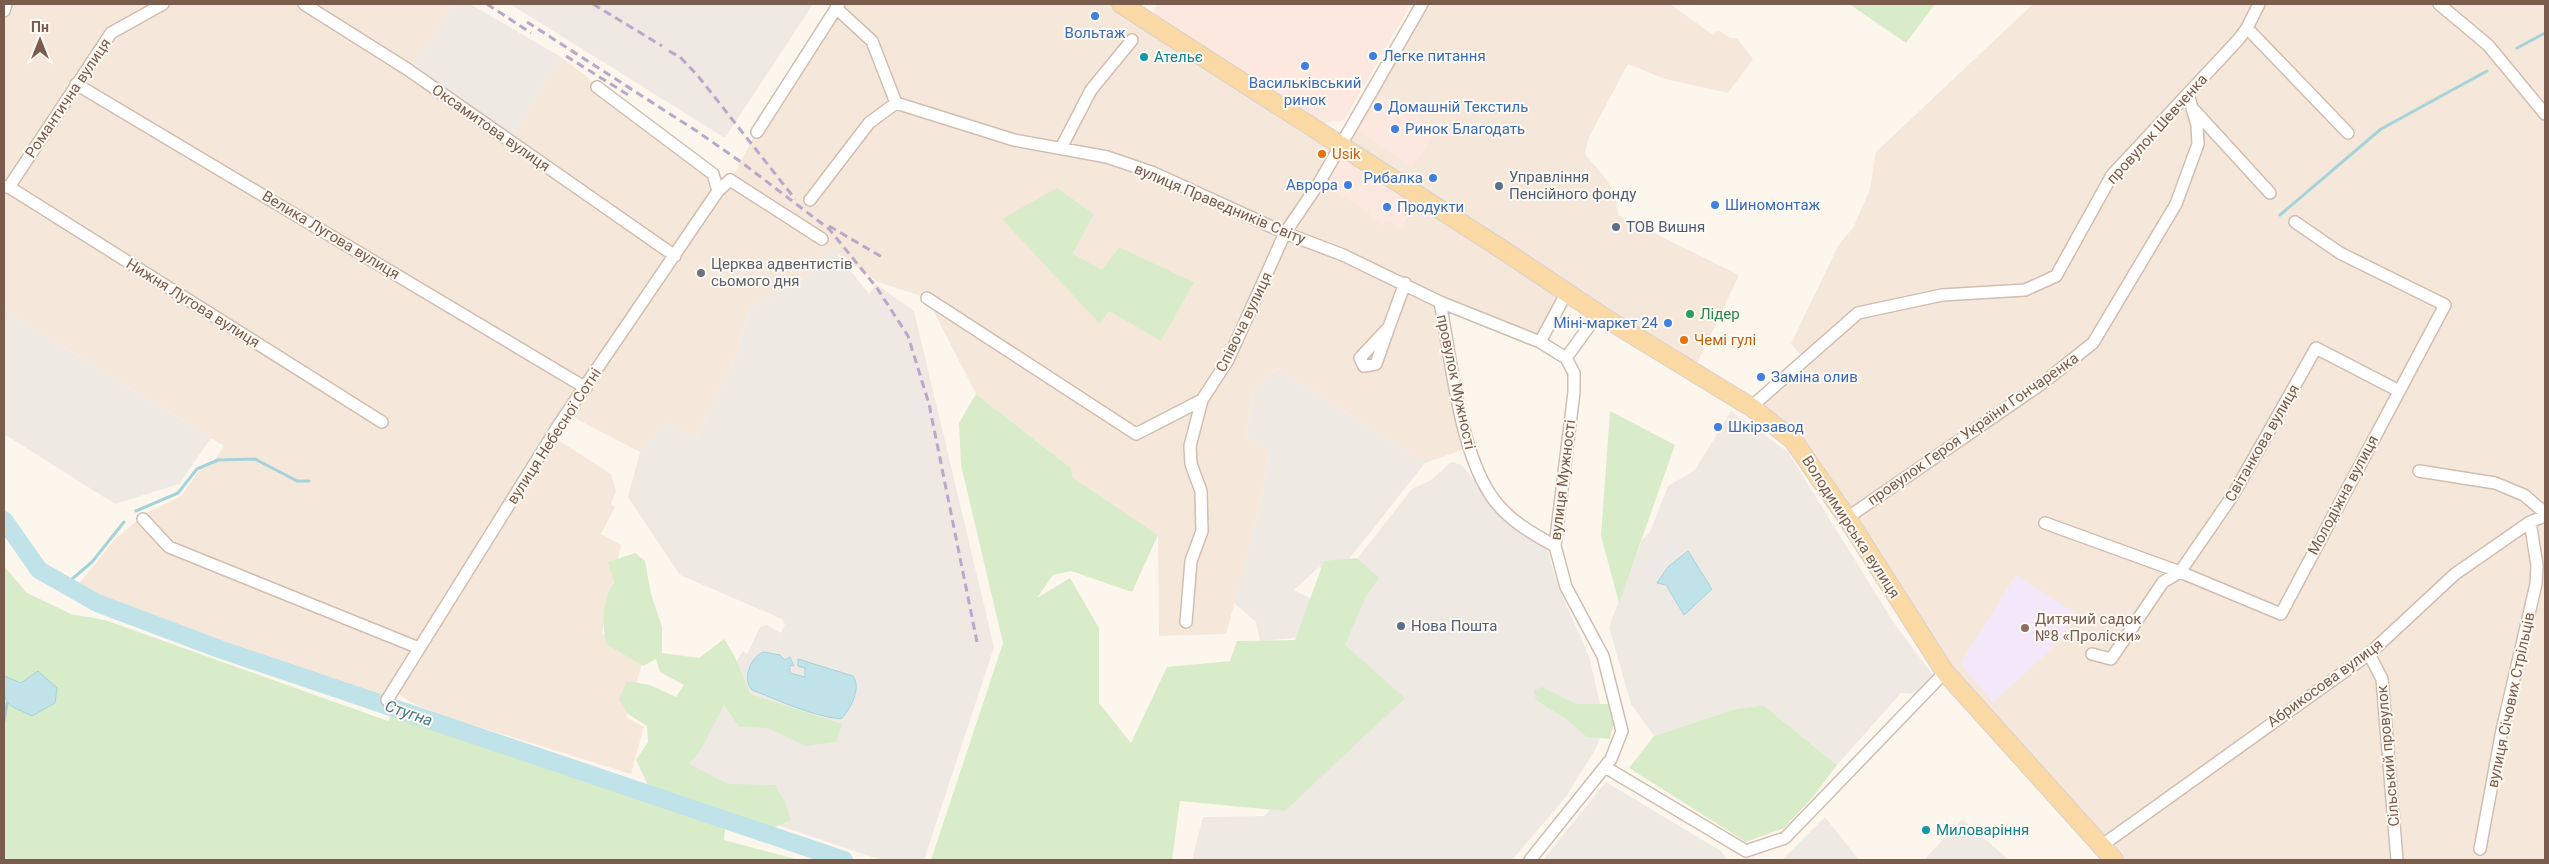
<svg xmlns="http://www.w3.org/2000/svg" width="2549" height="864" font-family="Roboto,sans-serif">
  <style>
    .residential { fill: #f5e8da; fill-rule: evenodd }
    .commercial { fill: #fde8e0 }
    .industrial { fill: #efe9e4 }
    .education { fill: #f3e8fa }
    .green { fill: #d8ecc9 }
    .water { fill: #bfe3e8; stroke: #a5d3da }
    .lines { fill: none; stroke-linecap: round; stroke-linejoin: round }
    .stream { stroke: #a5d3da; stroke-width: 3 }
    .river { stroke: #bfe3e8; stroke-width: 18 }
    .street-casing { stroke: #d1beb0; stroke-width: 14 }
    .primary-casing { stroke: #dad1cd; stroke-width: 20 }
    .street { stroke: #fff; stroke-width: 11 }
    .primary { stroke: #fbd9a5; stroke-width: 18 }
    .rail { stroke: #b9a8c9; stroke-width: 3; stroke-dasharray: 8 5; stroke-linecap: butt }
    .shop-dot { fill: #3f7fe0; stroke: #fffaf3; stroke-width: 2 }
    .culture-dot { fill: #0f9aa8; stroke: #fffaf3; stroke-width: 2 }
    .food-dot { fill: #e8710a; stroke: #fffaf3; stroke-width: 2 }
    .service-dot { fill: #5c6f8a; stroke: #fffaf3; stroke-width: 2 }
    .worship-dot { fill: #6b7280; stroke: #fffaf3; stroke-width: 2 }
    .leisure-dot { fill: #2e9e5b; stroke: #fffaf3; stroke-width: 2 }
    .education-dot { fill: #8d6e63; stroke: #fffaf3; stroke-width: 2 }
    .labels { text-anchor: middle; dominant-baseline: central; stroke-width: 4; stroke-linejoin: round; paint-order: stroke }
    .shop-label { font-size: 15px; fill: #366cbe; stroke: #fffaf3; text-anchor: start }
    .culture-label { font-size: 15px; fill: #0d838f; stroke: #fffaf3; text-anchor: start }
    .street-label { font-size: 15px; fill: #7a5c4d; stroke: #fffaf3 }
    .food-label { font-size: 15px; fill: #c56008; stroke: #fffaf3; text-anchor: start }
    .service-label { font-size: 15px; fill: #4e5e75; stroke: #fffaf3; text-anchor: start }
    .worship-label { font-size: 15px; fill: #5b616d; stroke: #fffaf3; text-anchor: start }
    .leisure-label { font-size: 15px; fill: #27864d; stroke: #fffaf3; text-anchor: start }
    .education-label { font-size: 15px; fill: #785e54; stroke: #fffaf3; text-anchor: start }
    .water-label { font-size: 16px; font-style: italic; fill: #437c86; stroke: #fffaf3 }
  </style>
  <rect width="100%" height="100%" fill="#fdf6ec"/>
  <path class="residential" d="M6,4H454L425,49L407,69L509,141L561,57L713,174L718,191L731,180L752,140L839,4H1121L1340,145L1422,4H1670L1713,35L1718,30L1730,38H1737L1753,59L1728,93L1665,79L1628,64L1589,137L1585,154L1606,179L1616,195L1618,215L1739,275L1693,372L1567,292L1540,342L1440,302L1468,448L1425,463L1277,368L1253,392L1246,438L1270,452L1255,527L1226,634L1159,636L1158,535L1073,478L1071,468L976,394L927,298L878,282L828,247L812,273L749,308L736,357L696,438L665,422L640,452L567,414L552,436L611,474L616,491L611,504L615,507L601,534L621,545L602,633L643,661L626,717L644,727L631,774L444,716L410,702L394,690L378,701L314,680L191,635L100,598L78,585L115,539L145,514L181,496L198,472L212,464L224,446L4,310V11ZM1094,214L1073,254L1102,271L1119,247L1194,282L1109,311L1101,323L1003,219Z
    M2033,4H2545V860H2114L1969,699L1793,440L1751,407L1805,360L1791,344L1838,246L1854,226L1870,189L1876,152Z"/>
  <path class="commercial" d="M1158,4H1411L1344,120L1324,123L1152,13Z
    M1381,95L1430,126L1433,135L1412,168L1401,159L1358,132Z
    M1340,145L1418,196L1402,227L1386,220L1383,225L1370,219L1369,212L1319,183Z"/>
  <path class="industrial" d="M454,4H470L561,57L509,141L407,69L425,49Z
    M510,4H813L725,138Z
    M828,247L835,251L869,294L876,284L914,311L994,647L924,860H881L665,787L721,685L743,651L747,654L760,627L767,625L781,633L785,624L782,619L680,575L628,497L640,452L665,422L696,438L736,357L749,308L812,273Z
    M4,310L211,438L179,484L115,504L4,434Z
    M1277,368L1425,463L1338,573L1333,576L1319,567L1294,590L1316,601L1315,616L1295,638L1260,641L1256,622L1234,603L1255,527L1270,452L1246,438L1253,392Z
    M1731,411L1788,452L1894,623L1933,675L1917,694L1901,693L1837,765L1763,705L1732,710L1654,736L1631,704L1609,627L1642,540L1650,532L1668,486L1695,470Z
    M1451,462L1462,465L1501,513L1547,549L1559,589L1589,656L1605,725L1596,748L1566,797L1512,860H1192L1203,817L1264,816L1391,698L1337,643L1350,568L1412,489L1431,480Z
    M1606,782L1721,851L1727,860H1543Z
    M1825,817L1859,860H1782Z
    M1962,819L2009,860H1924Z"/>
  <path class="education" d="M2016,575L2077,614L2059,642L1993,702L1963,667L1962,661Z"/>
  <path class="green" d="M1849,4H1935L1906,43Z
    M1057,188L1094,214L1073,254L1102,270L1119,247L1194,282L1161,341L1109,311L1100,324L1002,219Z
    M976,394L1071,468L1073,478L1158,535L1132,592L1071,571L1053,575L1037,598L1070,578L1099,628V703L1131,743L1167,667L1230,661L1237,641L1295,640L1324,561L1357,558L1379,578L1366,596L1345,645L1405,698L1285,811L1180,801L1172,860H931L1003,643L961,465L959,423Z
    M1610,411L1675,445L1619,603L1601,536Z
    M635,553L645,561L651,594L662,627V653L699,658L724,639L735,657L750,694L842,724L836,742L805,746L768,728L739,727L724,705L702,748L689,764L728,784L775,785L785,802L791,820L770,829L649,787L636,760L648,742L647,726L628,714L619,699L627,681L650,685L676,697L684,685L660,672L656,659L643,666L606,644C602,621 602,602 614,582L608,562Z
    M4,566L27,593L71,614L105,620L388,721L393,712L515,758L725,827L724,840L799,860H4Z
    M1542,687L1576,704H1608L1615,717L1610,739L1587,737L1566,719L1536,700L1534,690Z
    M1763,705L1837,765L1813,797L1784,828L1746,842L1629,768L1654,736L1732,710Z"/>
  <path class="water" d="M1688,551L1712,589L1684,615L1666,585L1657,583L1668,567Z
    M763,652L780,655L785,660L790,657L794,666L790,665V673L805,677V668L798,666V659L853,676C862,688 850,710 841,719C811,716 781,701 752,690C742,679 750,658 763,652Z
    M38,671L57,688L55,703L32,716C5,703 4,707 4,676L21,683Z"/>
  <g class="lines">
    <path class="stream" d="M2517,48L2545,33
      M2280,215L2381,129L2487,71
      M136,511L178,493L197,469L218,460L255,459L297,481H309
      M65,585L92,562L124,522
      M4,721L7,704"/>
    <path class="river" d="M4,520L39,570L97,603L222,650L844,860"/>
    <defs>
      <path id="street" d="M304,4L407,69L675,256
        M2439,4L2488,45L2545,114
        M836,8L872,41L896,103
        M4,11L6,4
        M2247,28L2348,133
        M76,84L586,388
        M597,87L713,174L718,191
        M2195,111L2270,193
        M757,132L839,4
        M1061,148L1091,90L1132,40
        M4,187H9L382,422
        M9,187L111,33L163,4
        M810,200L869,123L896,103L1014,140L1107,157L1154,173L1285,233L1343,255L1440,302L1540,342
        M1567,292L1540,342L1566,358L1598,314
        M927,298L1136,434L1202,400L1228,360L1285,233L1319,183L1422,4
        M1440,302C1451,358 1459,447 1490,494C1505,518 1531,533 1555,546
        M1389,327L1376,364L1364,366L1360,358L1389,327L1405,283
        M1751,407L1858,313L1942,295L2025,290L2056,276L2112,175L2238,40L2247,28L2259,4
        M2419,471L2495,483L2524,495L2545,513
        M1847,518L2044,382L2093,343L2176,204L2198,144L2197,125L2188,94
        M143,519L169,547L419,648
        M2045,523L2180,572L2281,614L2445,305L2340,253L2295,222
        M1186,622L1191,561L1202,531L1201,491L1191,464L1190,446L1202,400
        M2092,654L2111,659L2163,582L2180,572L2233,495L2316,348L2399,391
        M2369,654L2382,679L2397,860
        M387,700L560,423L718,191L730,180L822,239
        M1605,767L1746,851L1785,838L1945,672
        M2101,846L2369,654L2455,574L2530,522L2545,516
        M2480,849L2502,730L2536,584L2537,565L2530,522
        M1530,860L1611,759L1622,731L1603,656L1566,587L1555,546L1574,392V373L1566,358"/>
      <path id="primary" d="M1121,4L1503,250L1602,316L1751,407L1793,440L1847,518L1945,672L2114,860"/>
    </defs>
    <use href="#street" class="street-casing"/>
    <use href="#primary" class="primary-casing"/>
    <use href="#street" class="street"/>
    <use href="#primary" class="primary"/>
    <path class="rail" d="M487,4L531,33
      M593,4L662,46
      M527,22L698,132L741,162L829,229L877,288L908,336L929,404L977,642
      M669,51L680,57L698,76L795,199
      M566,56L630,96
      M829,226L882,257"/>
  </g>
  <g class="shop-dot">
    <circle cx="1095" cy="16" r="5"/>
    <circle cx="1373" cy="56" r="5"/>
    <circle cx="1305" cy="66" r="5"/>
    <circle cx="1378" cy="107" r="5"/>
    <circle cx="1395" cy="129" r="5"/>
    <circle cx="1433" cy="178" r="5"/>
    <circle cx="1348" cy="185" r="5"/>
    <circle cx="1715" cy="205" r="5"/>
    <circle cx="1387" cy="207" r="5"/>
    <circle cx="1668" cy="323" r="5"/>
    <circle cx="1761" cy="377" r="5"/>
    <circle cx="1718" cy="427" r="5"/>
  </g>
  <g class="culture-dot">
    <circle cx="1144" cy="57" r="5"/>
    <circle cx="1926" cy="830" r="5"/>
  </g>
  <g class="food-dot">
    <circle cx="1322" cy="154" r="5"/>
    <circle cx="1684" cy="340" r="5"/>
  </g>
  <g class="service-dot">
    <circle cx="1499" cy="186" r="5"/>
    <circle cx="1616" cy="227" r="5"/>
    <circle cx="1401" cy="626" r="5"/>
  </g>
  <circle class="worship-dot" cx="701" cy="273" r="5"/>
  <circle class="leisure-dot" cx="1690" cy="314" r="5"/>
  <circle class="education-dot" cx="2025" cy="628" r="5"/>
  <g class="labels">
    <g class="shop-label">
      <text x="1095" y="33" text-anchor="middle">Вольтаж</text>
      <text x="1383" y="56">Легке питання</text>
      <text x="1305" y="83" text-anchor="middle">Васильківський<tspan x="1305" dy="17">ринок</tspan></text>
      <text x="1388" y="107">Домашній Текстиль</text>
      <text x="1405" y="129">Ринок Благодать</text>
      <text x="1423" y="178" text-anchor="end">Рибалка</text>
      <text x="1338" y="185" text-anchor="end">Аврора</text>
      <text x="1725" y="205">Шиномонтаж</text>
      <text x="1397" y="207">Продукти</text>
      <text x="1658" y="323" text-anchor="end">Міні-маркет 24</text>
      <text x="1771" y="377">Заміна олив</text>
      <text x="1728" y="427">Шкірзавод</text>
    </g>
    <g class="culture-label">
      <text x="1154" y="57">Ательє</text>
      <text x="1936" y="830">Миловаріння</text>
    </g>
    <g class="street-label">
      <text transform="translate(68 98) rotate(-56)">Романтична вулиця</text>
      <text transform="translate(491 128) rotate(35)">Оксамитова вулиця</text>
      <text transform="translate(2157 129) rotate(-48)">провулок Шевченка</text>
      <text transform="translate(1220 204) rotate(23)">вулиця Праведників Світу</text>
      <text transform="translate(331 235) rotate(31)">Велика Лугова вулиця</text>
      <text transform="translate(193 303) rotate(32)">Нижня Лугова вулиця</text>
      <text transform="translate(1244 322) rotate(-64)">Співоча вулиця</text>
      <text transform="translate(1456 382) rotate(78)">провулок Мужності</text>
      <text transform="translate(1973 429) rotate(-35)">провулок Героя України Гончаренка</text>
      <text transform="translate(554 436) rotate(-57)">вулиця Небесної Сотні</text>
      <text transform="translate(2262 443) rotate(-60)">Світанкова вулиця</text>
      <text transform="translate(1563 480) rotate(-83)">вулиця Мужності</text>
      <text transform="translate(2343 495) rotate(-62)">Молодіжна вулиця</text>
      <text transform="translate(1851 527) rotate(57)">Володимирська вулиця</text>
      <text transform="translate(2325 683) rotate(-36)">Абрикосова вулиця</text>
      <text transform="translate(2511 700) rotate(-78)">вулиця Січових Стрільців</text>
      <text transform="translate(2388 756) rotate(-95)">Сільський провулок</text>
    </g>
    <g class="food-label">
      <text x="1332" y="154">Usik</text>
      <text x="1694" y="340">Чемі гулі</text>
    </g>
    <g class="service-label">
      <text x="1509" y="177">Управління<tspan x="1509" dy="17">Пенсійного фонду</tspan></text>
      <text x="1626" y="227">ТОВ Вишня</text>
      <text x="1411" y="626">Нова Пошта</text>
    </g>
    <g class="worship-label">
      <text x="711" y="264">Церква адвентистів<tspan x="711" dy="17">сьомого дня</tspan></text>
    </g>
    <g class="leisure-label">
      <text x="1700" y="314">Лідер</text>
    </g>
    <g class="education-label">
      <text x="2035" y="619">Дитячий садок<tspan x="2035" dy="17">№8 «Проліски»</tspan></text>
    </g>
    <g class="water-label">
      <text transform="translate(409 713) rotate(19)">Стугна</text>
    </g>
  </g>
  <rect width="2549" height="864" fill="none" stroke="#7a5c4d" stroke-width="10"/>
  <g transform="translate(40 40)" stroke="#fffaf3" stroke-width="4" paint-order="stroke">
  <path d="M0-4L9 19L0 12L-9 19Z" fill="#7a5c4d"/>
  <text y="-8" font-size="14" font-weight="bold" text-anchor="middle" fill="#7a5c4d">Пн</text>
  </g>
</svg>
